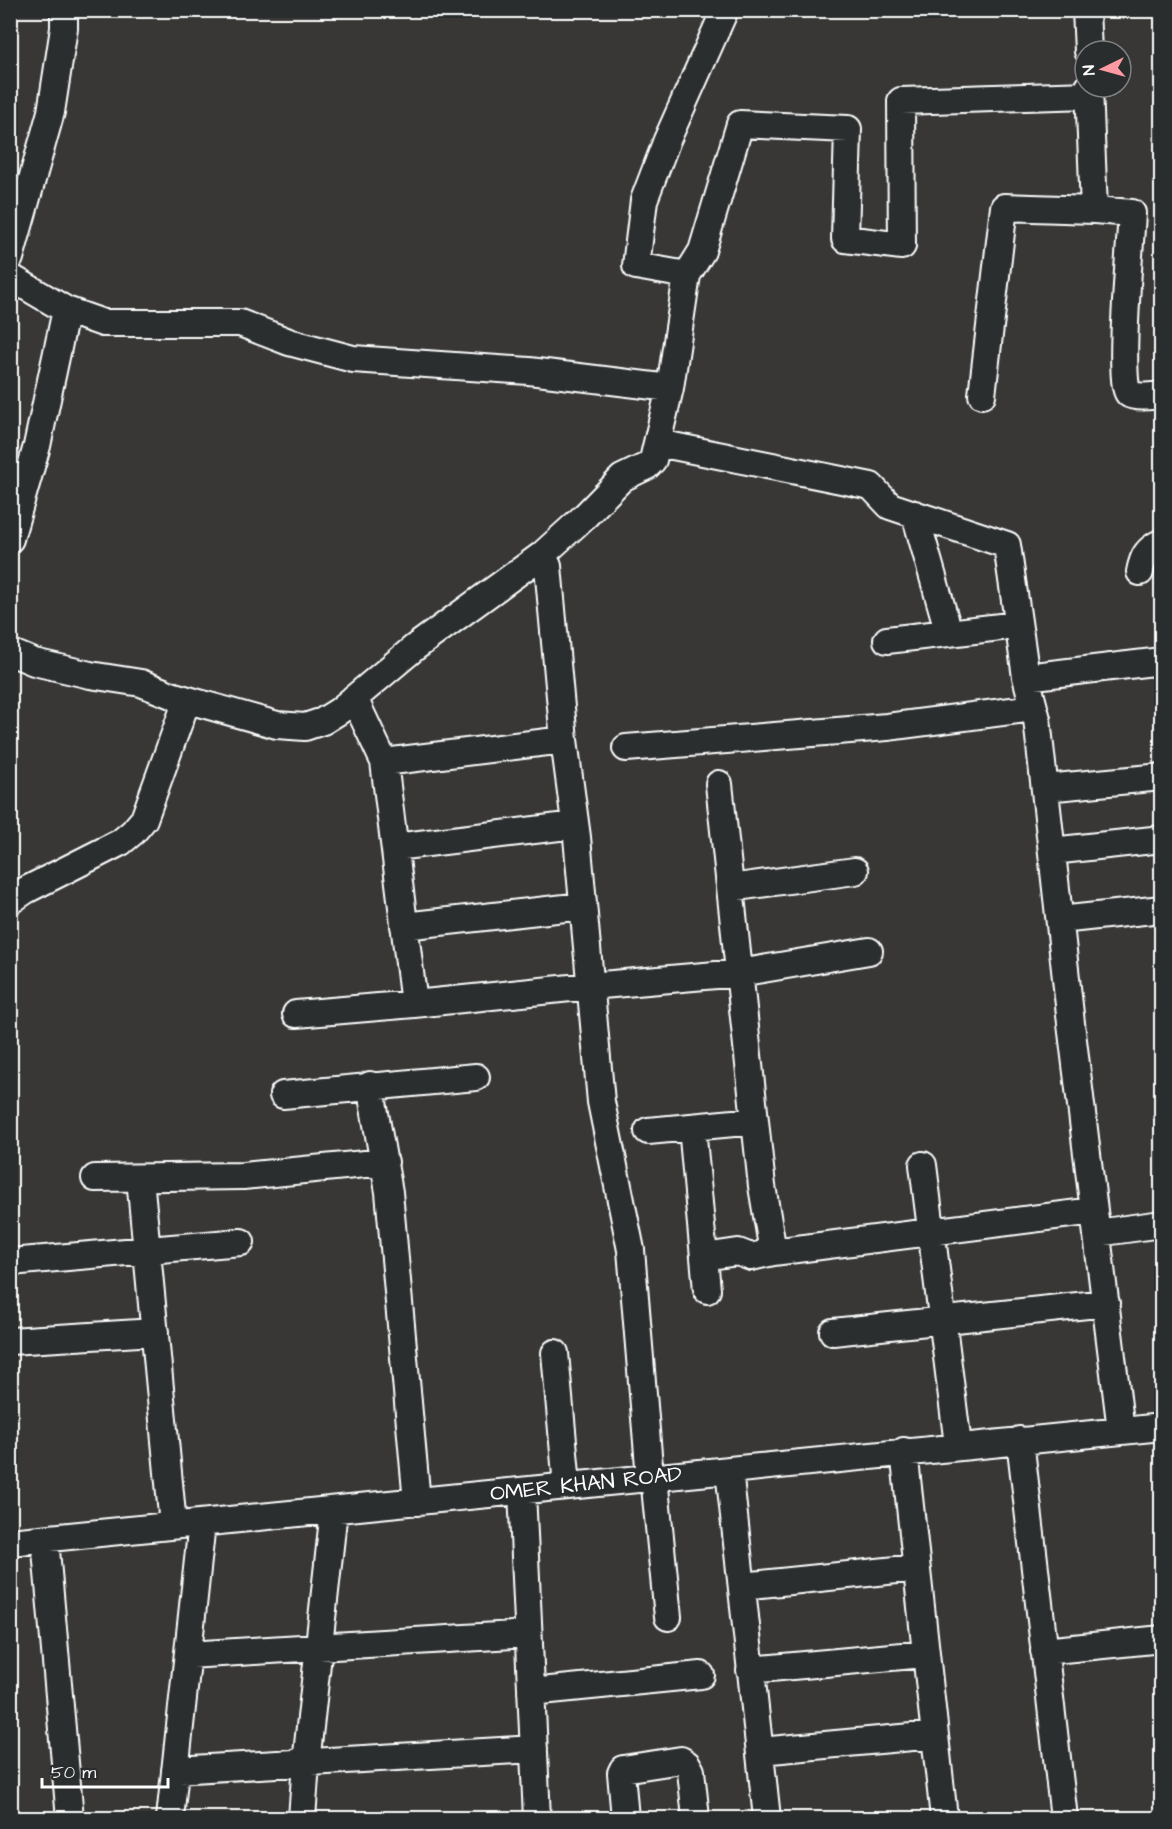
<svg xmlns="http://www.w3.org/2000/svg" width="1172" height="1829" font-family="'Architects Daughter',sans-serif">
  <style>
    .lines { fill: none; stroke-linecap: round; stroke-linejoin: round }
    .minor-casing { stroke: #fff; stroke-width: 30 }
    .minor { stroke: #2a2d2e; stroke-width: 26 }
    .labels { text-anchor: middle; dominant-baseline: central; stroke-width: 4.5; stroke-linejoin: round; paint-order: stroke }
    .street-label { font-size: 22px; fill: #fff; stroke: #2a2d2e }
  </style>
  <rect width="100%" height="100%" fill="#383736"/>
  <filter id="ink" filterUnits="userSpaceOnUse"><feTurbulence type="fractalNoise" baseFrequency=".0167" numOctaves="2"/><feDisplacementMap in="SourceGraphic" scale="12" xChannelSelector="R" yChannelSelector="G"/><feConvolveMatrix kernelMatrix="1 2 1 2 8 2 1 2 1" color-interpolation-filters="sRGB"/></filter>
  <g filter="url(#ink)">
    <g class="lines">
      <defs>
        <path id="minor" d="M1086,10L1088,51
          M1094,210L1132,213C1131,236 1117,385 1129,394C1134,398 1155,396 1162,395
          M10,258L51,112L64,28V10
          M687,275L702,251L740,124L848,129L845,239L902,246L901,101L1090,95
          M10,277L66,310L103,323H240L289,342L353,359L529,371L670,388
          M982,395L1004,207L1094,210L1089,87
          M658,443L871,486L890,506L1007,545L1026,677L1037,719L1072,1032L1121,1430
          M915,514L949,633
          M10,539L37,446L66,310
          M542,555L548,566L564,740L577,837L601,1102L631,1250L650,1478
          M1140,572C1143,556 1147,549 1162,542
          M887,640L1018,625
          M10,652L34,662L90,675L141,683L174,696L277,725L305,727L323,721L339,711L414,648L542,555L585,516L622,478L647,466L653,460L670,388L687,275L636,266L644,200L667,140L725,10
          M1026,677L1162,661
          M354,698L384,762L414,1004
          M626,748L887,727L1034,708
          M384,762L564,740
          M719,784L762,1186L773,1252L1094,1211
          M1045,788L1162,777
          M395,847L575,825
          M1052,851L1162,839
          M730,888L855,871
          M10,901L26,890L121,842L133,832L144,819L187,700
          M1060,920L1162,909
          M404,926L583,906
          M296,1014L414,1004L590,986L739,973L869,951
          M370,1085L389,1192L417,1502
          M283,1095L476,1077
          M692,1127L707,1290
          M648,1131L755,1121
          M923,1165L958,1445
          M95,1178L243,1176L385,1162
          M140,1178L173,1525
          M1097,1233L1162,1224
          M704,1257L738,1252L751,1257L773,1252
          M10,1262L241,1242
          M833,1332L1106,1303
          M10,1341L155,1332
          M555,1353L567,1486
          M1020,1440L1064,1818
          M904,1451L944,1818
          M729,1470L767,1818
          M654,1477L668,1617
          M522,1491L537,1818
          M45,1539L70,1818
          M10,1542C394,1506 778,1462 1162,1427
          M742,1586L916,1568
          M1044,1651L1162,1639
          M188,1655L528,1634
          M750,1670L924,1654
          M531,1692L701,1675
          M760,1751L934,1735
          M175,1770L534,1749
          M170,1818L202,1523
          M302,1818L306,1763L334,1510
          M625,1818L621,1773L623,1769L681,1760L687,1764L691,1771L696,1818"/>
      </defs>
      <use href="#minor" class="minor-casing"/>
      <use href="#minor" class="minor"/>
    </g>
  </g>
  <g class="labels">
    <g class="street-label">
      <text transform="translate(586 1484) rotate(-6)">OMER KHAN ROAD</text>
    </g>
  </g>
  <rect width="1172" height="1829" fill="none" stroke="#2a2d2e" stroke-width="36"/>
  <rect x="18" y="18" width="1136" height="1793" fill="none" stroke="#fff" stroke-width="2" filter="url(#ink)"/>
  <g transform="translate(1103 69) rotate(265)"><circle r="28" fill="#2a2d2e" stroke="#7f8182" stroke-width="1.5"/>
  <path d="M0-4.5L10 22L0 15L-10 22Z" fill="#ff9aa2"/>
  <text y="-9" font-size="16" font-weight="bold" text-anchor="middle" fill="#ffffff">N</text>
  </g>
  <path d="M42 1778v9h126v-9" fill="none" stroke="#ffffff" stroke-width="3"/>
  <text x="51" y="1778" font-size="18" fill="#ffffff" stroke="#2a2d2e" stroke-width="4.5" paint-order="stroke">50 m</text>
</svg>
